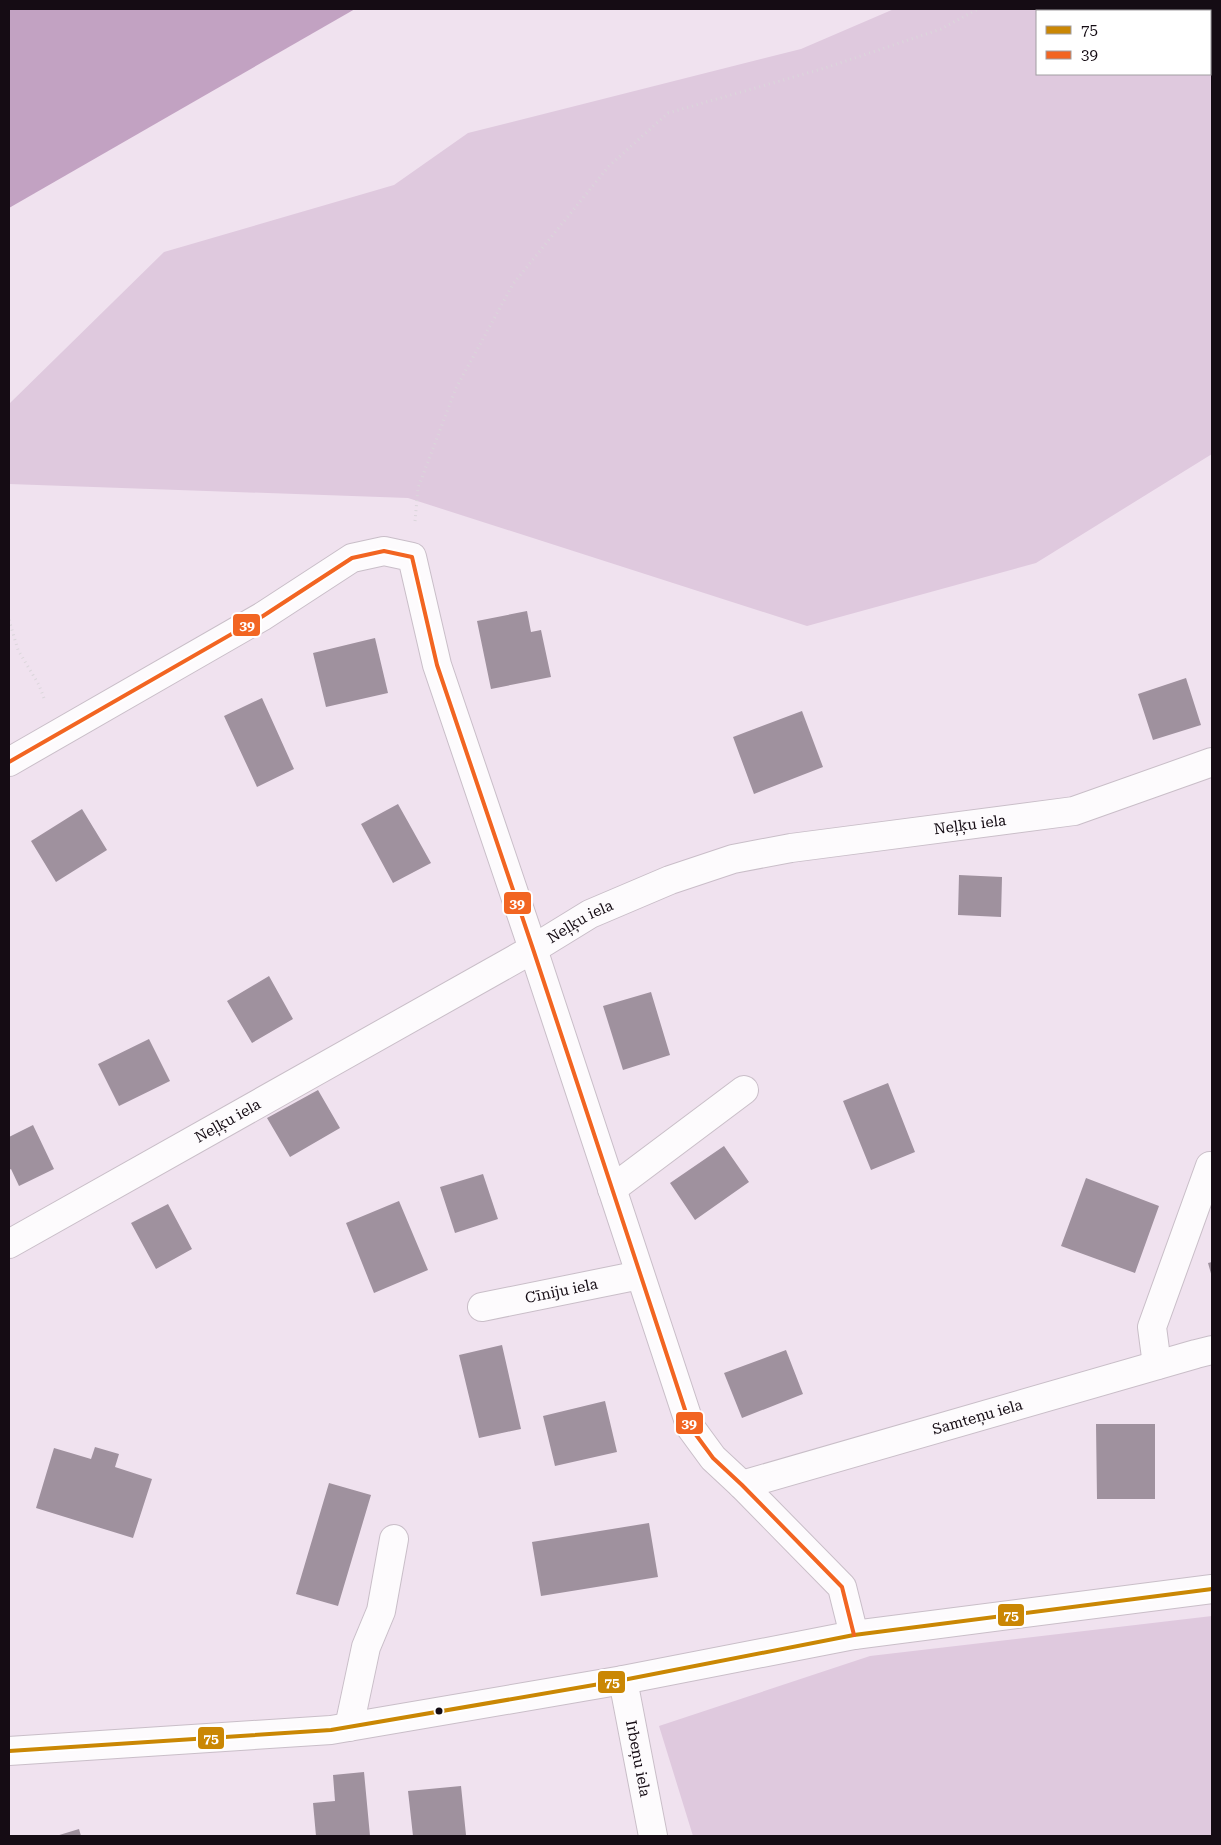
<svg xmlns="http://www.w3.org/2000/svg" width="1221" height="1845" font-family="'Roboto Serif',serif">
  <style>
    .green { fill: #dfc9de; fill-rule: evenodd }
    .water { fill: #c2a2c2 }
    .building { fill: #9f919e }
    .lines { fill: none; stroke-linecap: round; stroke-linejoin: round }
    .minor-casing { stroke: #c9bec8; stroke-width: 30 }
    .path { stroke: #dbd6db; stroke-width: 3; stroke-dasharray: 1 4; stroke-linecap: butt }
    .minor { stroke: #fdfbfd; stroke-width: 28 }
    .bus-1-casing { stroke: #fff; stroke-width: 8 }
    .bus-2-casing { stroke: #fff; stroke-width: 8 }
    .bus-1 { stroke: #ca8704; stroke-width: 4 }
    .bus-2 { stroke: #f26522; stroke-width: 4 }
    .bus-dot { fill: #150c14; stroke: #fff; stroke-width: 2 }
    .labels { text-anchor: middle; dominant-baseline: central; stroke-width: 5; stroke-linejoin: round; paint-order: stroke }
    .street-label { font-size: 15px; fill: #150c14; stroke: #fff }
    .line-badge { stroke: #fff; stroke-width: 2 }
    .badge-label { font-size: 14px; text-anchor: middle; font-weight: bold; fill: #fff }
  </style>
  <rect width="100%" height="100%" fill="#f0e2ef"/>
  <path class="green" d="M894,9H1212V454L1036,563L807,626L408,498L9,484V404L164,252L394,185L468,133L801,49ZM1037,11H1210V74H1037Z
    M1212,1616V1836H693L659,1726L870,1656Z"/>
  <path class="water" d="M9,9H355L9,208Z"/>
  <path class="building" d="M527,611L531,632L541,630L551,677L491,689L477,621Z
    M375,638L388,693L326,707L313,653Z
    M1186,678L1201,725L1153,740L1138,694Z
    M262,698L294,769L257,787L224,716Z
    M802,711L823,767L754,794L733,737Z
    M398,804L431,863L393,883L361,824Z
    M82,809L107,850L56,882L31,841Z
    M959,875L1002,877L1001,917L958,915Z
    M269,976L293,1019L252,1043L227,1001Z
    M651,992L670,1055L623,1070L603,1006Z
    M149,1039L170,1081L119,1106L98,1064Z
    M888,1083L915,1152L871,1170L843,1101Z
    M318,1090L340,1128L290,1157L267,1118Z
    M33,1125L54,1169L19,1186L11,1169L9,1170V1137Z
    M724,1146L749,1182L695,1220L670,1183Z
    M483,1174L498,1219L455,1233L440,1187Z
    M1086,1178L1159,1206L1135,1273L1061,1246Z
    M399,1201L428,1270L374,1293L346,1223Z
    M168,1204L192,1249L156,1269L131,1223Z
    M1212,1262V1277L1208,1263Z
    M502,1345L521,1429L479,1438L459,1355Z
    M786,1350L803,1394L742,1418L724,1373Z
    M605,1401L617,1452L555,1466L543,1416Z
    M1096,1424H1155V1499H1097Z
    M95,1447L119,1454L115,1467L152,1479L133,1538L36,1508L54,1448L91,1459Z
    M329,1483L371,1495L338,1606L296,1594Z
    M649,1523L658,1577L541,1596L532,1542Z
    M364,1772L370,1836H316L313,1803L335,1801L333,1775Z
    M461,1786L466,1835L413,1836L408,1791Z
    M79,1829L81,1836H56Z"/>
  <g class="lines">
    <defs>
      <g id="minor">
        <path d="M9,762L263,616L352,558L384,551L412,557L437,665L533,949L691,1428L713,1458L742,1485L842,1587L854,1635"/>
        <path d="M612,1189L744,1090"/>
        <path id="s1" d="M9,1244L533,949L590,914L670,880L733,859L791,848L1074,811L1212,762"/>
        <path id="s2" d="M482,1307L640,1275"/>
        <path d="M1157,1365L1152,1327L1210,1166"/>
        <path id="s3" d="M742,1485L1196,1354L1212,1350"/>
        <path id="s4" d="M623,1680L653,1836"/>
        <path d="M349,1727L366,1647L381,1611L394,1539"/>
        <path d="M9,1751L331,1730L623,1680L854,1635L1212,1589"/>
      </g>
    </defs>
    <use href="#minor" class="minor-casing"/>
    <path class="path" d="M415,521L418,488L456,388L513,284L609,166L668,113L825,68L941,29L978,9
      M9,620L18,650L39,685L45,701"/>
    <use href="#minor" class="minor"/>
    <defs>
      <path id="bus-1" d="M9,1751L331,1730L623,1680L854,1635L1212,1589"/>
      <path id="bus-2" d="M9,762L263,616L352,558L384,551L412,557L437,665L533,949L691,1428L713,1458L742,1485L842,1587L854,1635"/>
    </defs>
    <use href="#bus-1" class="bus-1-casing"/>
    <use href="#bus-2" class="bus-2-casing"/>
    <use href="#bus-1" class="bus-1"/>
    <use href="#bus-2" class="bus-2"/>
  </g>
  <circle class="bus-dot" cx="439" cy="1711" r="4.5"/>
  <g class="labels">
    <g class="street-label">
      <text stroke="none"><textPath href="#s1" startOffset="1061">Neļķu iela</textPath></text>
      <text stroke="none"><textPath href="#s1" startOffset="656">Neļķu iela</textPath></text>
      <text stroke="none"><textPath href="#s1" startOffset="251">Neļķu iela</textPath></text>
      <text stroke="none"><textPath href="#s2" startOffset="81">Cīniju iela</textPath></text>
      <text stroke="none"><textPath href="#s3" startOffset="245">Samteņu iela</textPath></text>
      <text stroke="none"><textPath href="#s4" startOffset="80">Irbeņu iela</textPath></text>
    </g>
  </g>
  <g class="line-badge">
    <rect x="232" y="613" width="29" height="24" rx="5" fill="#f26522"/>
    <rect x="503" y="891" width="29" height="24" rx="5" fill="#f26522"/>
    <rect x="675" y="1411" width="29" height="24" rx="5" fill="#f26522"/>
    <rect x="997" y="1603" width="28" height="24" rx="5" fill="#ca8704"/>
    <rect x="597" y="1670" width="29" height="24" rx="5" fill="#ca8704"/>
    <rect x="197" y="1726" width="28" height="24" rx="5" fill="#ca8704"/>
  </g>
  <g class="badge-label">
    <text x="247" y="630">39</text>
    <text x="517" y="908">39</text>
    <text x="689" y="1428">39</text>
    <text x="1011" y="1620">75</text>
    <text x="612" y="1687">75</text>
    <text x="211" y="1743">75</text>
  </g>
  <rect width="1221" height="1845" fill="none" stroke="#150c14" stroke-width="20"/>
  <rect x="1036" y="10" width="175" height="65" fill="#ffffff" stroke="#a19ea1"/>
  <rect x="1046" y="26" width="25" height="8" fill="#ca8704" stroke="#a19ea1"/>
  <text x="1081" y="35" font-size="15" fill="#150c14">75</text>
  <rect x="1046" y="51" width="25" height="8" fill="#f26522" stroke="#a19ea1"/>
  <text x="1081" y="60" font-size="15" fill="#150c14">39</text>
</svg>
